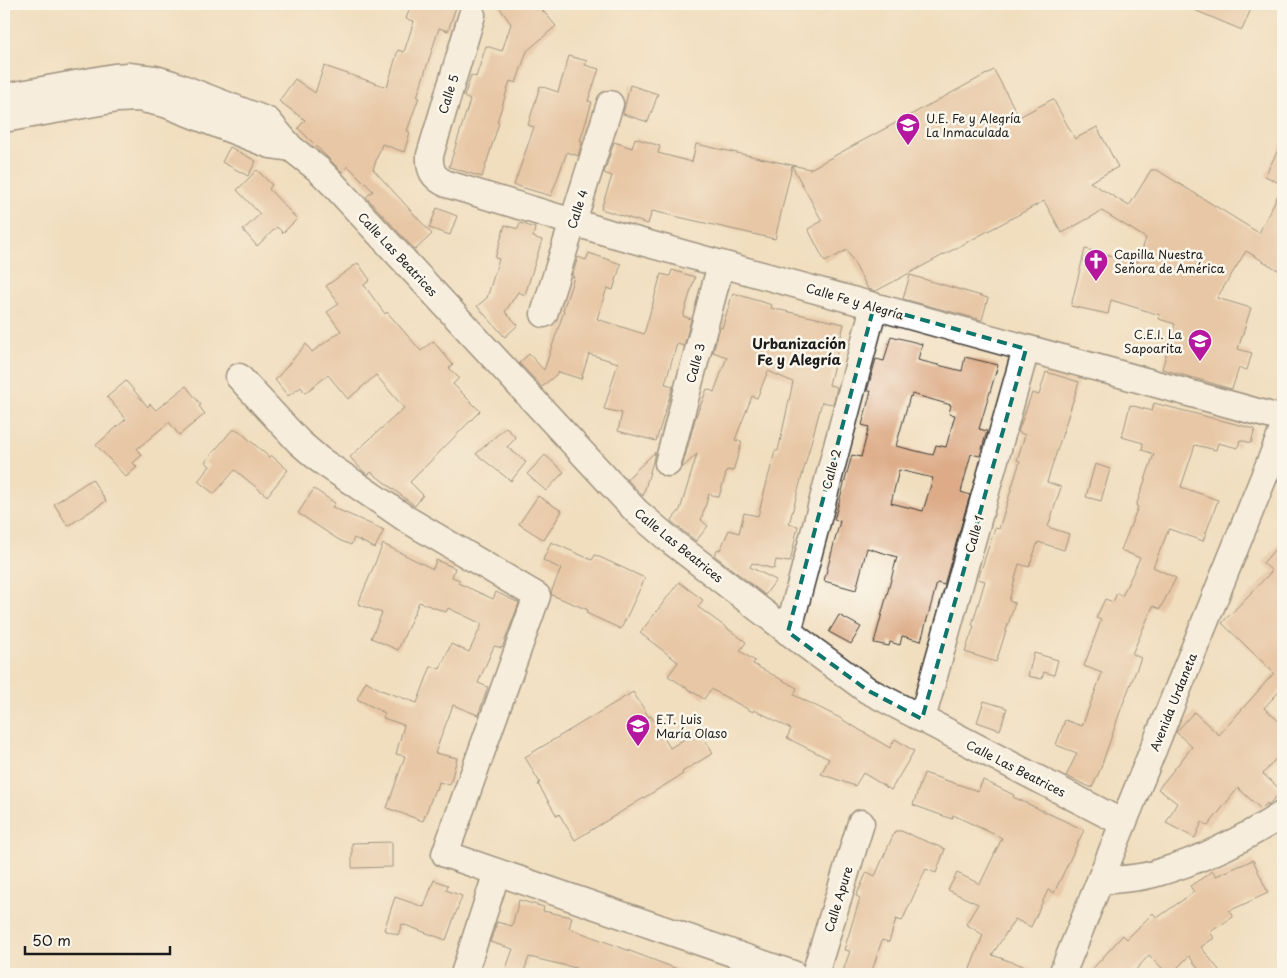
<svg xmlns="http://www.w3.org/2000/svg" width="1287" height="978" font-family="'Playpen Sans',sans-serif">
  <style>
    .building { fill: #ddab87; fill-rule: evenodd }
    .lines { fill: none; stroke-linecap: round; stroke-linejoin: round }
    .minor-casing { stroke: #3c3934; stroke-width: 29 }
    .minor { stroke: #fff; stroke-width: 26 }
    .marked { fill: none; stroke: #0f766e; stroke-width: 4; stroke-dasharray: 10 6; stroke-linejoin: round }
    .labels { text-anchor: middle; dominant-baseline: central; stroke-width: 5; stroke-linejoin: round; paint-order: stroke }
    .street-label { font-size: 12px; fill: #1c1c1c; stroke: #fbf7ec }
    .poi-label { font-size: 12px; fill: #1c1c1c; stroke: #fbf7ec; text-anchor: start }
    .neighbourhood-label { font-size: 14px; font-weight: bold; fill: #1c1c1c; stroke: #fbf7ec }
  </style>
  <rect width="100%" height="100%" fill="#fbf7ec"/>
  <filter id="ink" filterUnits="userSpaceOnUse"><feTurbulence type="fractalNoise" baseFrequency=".02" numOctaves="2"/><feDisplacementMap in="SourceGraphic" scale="10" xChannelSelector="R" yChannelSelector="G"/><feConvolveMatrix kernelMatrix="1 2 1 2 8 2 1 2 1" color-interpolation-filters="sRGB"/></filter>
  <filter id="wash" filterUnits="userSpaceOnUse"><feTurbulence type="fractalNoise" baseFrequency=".0096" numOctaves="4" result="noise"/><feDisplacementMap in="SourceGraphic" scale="20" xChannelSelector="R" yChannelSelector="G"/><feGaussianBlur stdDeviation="1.12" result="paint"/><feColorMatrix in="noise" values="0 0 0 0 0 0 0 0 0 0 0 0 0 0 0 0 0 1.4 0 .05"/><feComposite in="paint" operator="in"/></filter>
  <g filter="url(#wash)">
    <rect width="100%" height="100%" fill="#f1debf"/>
    <g id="blocks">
      <path class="building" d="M411,4H457L448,31L439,28L417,97H419L407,131L410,132L404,152L382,144L373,169L432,234L415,250L366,197L373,191L348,166L342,172L298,128L305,120L279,101L295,79L315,93L324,66L387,87L398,50L404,52L414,21L406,19Z
        M497,4H537L556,26L527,51L516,83L510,81L497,122L499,123L482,177L449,167L470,100L464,97L471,75L476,77L486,46L502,51L511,24Z
        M1180,4H1253L1242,30Z
        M569,56L587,61L585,65L599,69L588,101L592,102L580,141L582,142L578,156L567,152L551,196L514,185L534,127L528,125L540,86L558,92Z
        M994,70L1019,117L1053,99L1075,139L1097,127L1118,167L1090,182L1129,206L1151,170H1157L1259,233L1283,185V273L1246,251L1217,298L1251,308L1238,349L1252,353L1247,370L1239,368L1232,389L1162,369L1175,324L1159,319L1160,315L1111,300L1108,314L1071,306L1085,249L1138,262L1146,238L1102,211L1062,233L1044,201L876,291L868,289L847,250L825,262L808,229L822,221L792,166L775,239L652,211L648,224L601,209L612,176L604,173L614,142L632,148L635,138L660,146L658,153L692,162L696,144L810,169Z
        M630,85L658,94L648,122L623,114Z
        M1283,140V185L1265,176Z
        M230,147L256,161L248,176L222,162Z
        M257,170L272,185L269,189L297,219L283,233L277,227L257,246L243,230L260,214L237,190Z
        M437,208L457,216L450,235L429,228Z
        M520,223L535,228L533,237L542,240L525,295L518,292L505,312L518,325L505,337L477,306L487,298L499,259L495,258L505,225L518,229Z
        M589,253L621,264L613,290L607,288L597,319L644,334L661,274L670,276L672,270L695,277L683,316L691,319L684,346L677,344L667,377L665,384L673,386L656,441L618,431L622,413L604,409L618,363L589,354L581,379L559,372L542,387L519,363L529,354L544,370L564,311L563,310L574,277L572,276L578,257L586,260Z
        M358,263L370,280L364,285L385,314L387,312L421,351L433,341L453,365L449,368L459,378L453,384L480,411L410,482L423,495L415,506L371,472L368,475L362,470L350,457L404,408L376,375L348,399L328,375L305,393L301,387L288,396L275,380L306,344L312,352L341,331L327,312L339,304L326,286Z
        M910,275L988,298L982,320L903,299Z
        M733,293L772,305L771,308L844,324L829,385L837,387L833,404L822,402L789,524L798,526L790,562L776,560L774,569L752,563L750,567L776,580L765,595L714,555L718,549L720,550L729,530L739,533L744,513L758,516L775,451H778L793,382L768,371L757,398L752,396L735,440L742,442L733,471L727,470L719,497L709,494L701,520L708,526L696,541L671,521L680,510L697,454L682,468L696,416L707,389L714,392L727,357L713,352L720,327L722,328Z
        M891,336L922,344L918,360L962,371L965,357L998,365L979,429L987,431L980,456L971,454L961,492L970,495L944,585L937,583L921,641L902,636L900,645L890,642L889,646L874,643L897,557L867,548L856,590L824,581L840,521L834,520L852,455L861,457L869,427L862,425L871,391H867L876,359L884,361ZM912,394L951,405L949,414L955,415L946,447L936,445L933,455L896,446L910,396L911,397ZM899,470L933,478L923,511L891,503Z
        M1046,372L1079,382L1047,482L1061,487L1048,527L1069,534L1064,550L1038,542L1029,567L1019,564L1009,601L1015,603L996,662L965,652L974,626L972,625L985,581L978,579L995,528L999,529L1020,461L1017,460L1025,435L1018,432L1032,393L1039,395Z
        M126,381L148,407L150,404L156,410L186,386L201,405L199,406L205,414L179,435L169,422L137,449L142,455L133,463L137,467L126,477L96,445L126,419L107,397Z
        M1154,403L1255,429L1251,443L1240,440L1238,448L1218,443L1216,450L1195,445L1181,487L1218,500L1203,541L1169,529L1153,567L1176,578L1160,609L1153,606L1132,654L1141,658L1122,706L1100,770L1092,788L1066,776L1077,753L1056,745L1065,720L1082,726L1102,673L1084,666L1101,620L1096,618L1105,599L1113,602L1117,593L1122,596L1140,558L1121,550L1138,507L1136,506L1154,454L1142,450L1143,443L1122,437L1130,405L1152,411Z
        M506,427L516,438L507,447L526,462L511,481L476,454Z
        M232,430H238L269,457L271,455L288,470L267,496L235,470L214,494L198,481L210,466L205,462Z
        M655,452L653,461L643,496L627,479Z
        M545,455L564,472L546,491L527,474Z
        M1095,464L1110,469L1101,501L1086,497Z
        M92,479L106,501L68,526L54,504Z
        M314,489L335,503L332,507L384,530L375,548L354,538L351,545L339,540L298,513Z
        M538,496L562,511L544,540L519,524Z
        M1283,540V687L1264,708L1283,725V750L1263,774L1282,791L1268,805L1267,803L1261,809L1238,788L1208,826L1202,822L1195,838L1166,823L1177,803L1158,789L1192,747L1176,732L1194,712L1219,735L1274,673L1222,623L1272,571L1263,563Z
        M551,542L592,560L595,555L645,578L621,629L586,613L588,610L552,595L551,592L561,569L543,560Z
        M383,544L433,569L436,560L455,568L452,577L460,580L458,583L493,599L496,592L519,603L502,648L494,646L478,683L488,687L478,715L453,705L435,753L457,758L450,785L439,782L437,790L435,789L423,821L387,808L405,756L396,754L404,725L383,718L385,713L357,699L366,681L381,690L417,703L431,666L440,669L451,644L469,652L482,624L448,608L446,612L419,602L398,650L371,638L382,613L358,604Z
        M679,582L703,600L698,607L746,642L740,651L755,661L753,664L797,688L794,695L838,717L890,748L895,739L914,751L891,790L863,773L855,786L821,774L829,759L787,738L791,729L765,715L754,710L753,712L711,689L704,699L668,676L678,662L640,633Z
        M839,615L861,627L851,644L829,632Z
        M1034,653L1058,660L1054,675L1044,672L1042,679L1028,676Z
        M633,692L649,717L651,716L670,748L699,730L713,753L682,772L683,774L575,840L559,814L557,816L538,784L540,783L525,757Z
        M984,701L1007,708L1000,730L977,722Z
        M924,773L978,791L983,780L1014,795L1013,797L1084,830L1054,893L1048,890L1031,927L1015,919L992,955L1041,972L1040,974H968L983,935L966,924L978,904L948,890L957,873L980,884L1002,838L953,815L952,819L913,805Z
        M895,831H901L945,849L936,873L926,869L902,921L896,919L889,942L882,940L871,974H842L850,951L844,950L860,898L856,896L867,872L875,876Z
        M392,842V867L352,868V843Z
        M1253,860L1268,893L1229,911L1233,917L1210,932L1214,938L1201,947L1222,974H1202L1189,956L1171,974H1168L1149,955L1132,974H1088L1123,935L1127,939L1153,913L1157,918L1194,892L1190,886L1213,871L1216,876Z
        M434,880L448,885L446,890L462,896L446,940L402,924L398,935L384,930L395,897L424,907Z
        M519,900L544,907L543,911L572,917L569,928L688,973V974H573L576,968L529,957L523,974H504L513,949L490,942L497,922L512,926Z"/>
    </g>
  </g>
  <g filter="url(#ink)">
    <use href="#blocks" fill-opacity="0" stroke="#3c3934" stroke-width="1"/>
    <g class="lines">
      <defs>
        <path id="minor" d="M472,15L430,155C429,170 433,178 447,184L609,233L1283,419
          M4,97L114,77L128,76L155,79L172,84L268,121L291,148L318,169L334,185L637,512L671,541L803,643L867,690L1123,823
          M4,119L117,99L139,98L165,104L270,145L291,148
          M544,314L610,104
          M239,377L299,442L320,460L408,520L537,596L445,854L793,974
          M668,463L721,264
          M788,632L874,306
          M922,719L1026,349
          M1100,881C1119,879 1139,879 1157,873C1202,860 1244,839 1283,814
          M464,974L497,872
          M815,974L861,823
          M1062,974L1283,430"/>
      </defs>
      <use href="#minor" class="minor-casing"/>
      <use href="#minor" class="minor"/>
    </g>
  </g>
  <path d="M0 0H1287V978H0ZM874,306L1026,349L922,719L867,690L788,632Z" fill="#f1debf" fill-opacity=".55" fill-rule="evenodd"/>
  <path class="marked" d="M874,306L1026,349L922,719L867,690L788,632Z"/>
  <defs>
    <symbol id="school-pin" viewBox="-11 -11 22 30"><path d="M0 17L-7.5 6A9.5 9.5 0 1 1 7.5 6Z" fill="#b5179e" stroke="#fbf7ec"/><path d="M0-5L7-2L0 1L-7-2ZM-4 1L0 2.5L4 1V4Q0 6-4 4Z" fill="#fff"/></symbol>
    <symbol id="church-pin" viewBox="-11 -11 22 30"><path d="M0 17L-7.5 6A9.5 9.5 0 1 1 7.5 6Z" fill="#b5179e" stroke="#fbf7ec"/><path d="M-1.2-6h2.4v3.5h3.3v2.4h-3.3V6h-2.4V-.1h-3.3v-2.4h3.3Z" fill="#fff"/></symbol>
  </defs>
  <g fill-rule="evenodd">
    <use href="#school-pin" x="894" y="111" width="28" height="38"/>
    <use href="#church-pin" x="1082" y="247" width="28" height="38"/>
    <use href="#school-pin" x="1186" y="327" width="28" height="38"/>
    <use href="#school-pin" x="624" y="712" width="28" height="38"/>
  </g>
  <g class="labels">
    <g class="street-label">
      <text transform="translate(448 94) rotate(-73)">Calle 5</text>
      <text transform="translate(577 209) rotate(-72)">Calle 4</text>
      <text transform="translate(398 254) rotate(47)">Calle Las Beatrices</text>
      <text transform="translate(855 301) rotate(16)">Calle Fe y Alegría</text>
      <text transform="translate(695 363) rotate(-75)">Calle 3</text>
      <text transform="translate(831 469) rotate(-75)">Calle 2</text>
      <text transform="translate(974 534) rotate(-74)">Calle 1</text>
      <text transform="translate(679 545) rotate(39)">Calle Las Beatrices</text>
      <text transform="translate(1173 702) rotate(-68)">Avenida Urdaneta</text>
      <text transform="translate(1016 768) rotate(27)">Calle Las Beatrices</text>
      <text transform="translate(838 899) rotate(-73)">Calle Apure</text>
    </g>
    <g class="poi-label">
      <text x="926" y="118">U.E. Fe y Alegría<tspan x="926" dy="14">La Inmaculada</tspan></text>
      <text x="1114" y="254">Capilla Nuestra<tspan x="1114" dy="14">Señora de América</tspan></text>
      <text x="1182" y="334" text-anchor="end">C.E.I. La<tspan x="1182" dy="14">Sapoarita</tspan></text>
      <text x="656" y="719">E.T. Luis<tspan x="656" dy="14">María Olaso</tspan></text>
    </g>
    <g class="neighbourhood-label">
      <text x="799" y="343">Urbanización<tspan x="799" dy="16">Fe y Alegría</tspan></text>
    </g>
  </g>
  <rect width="1287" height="978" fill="none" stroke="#fbf7ec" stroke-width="20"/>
  <path d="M25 946v8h145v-8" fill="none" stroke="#1c1c1c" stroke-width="2.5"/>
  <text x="32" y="946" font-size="15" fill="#1c1c1c" stroke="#fbf7ec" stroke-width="4" paint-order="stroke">50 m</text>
</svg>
